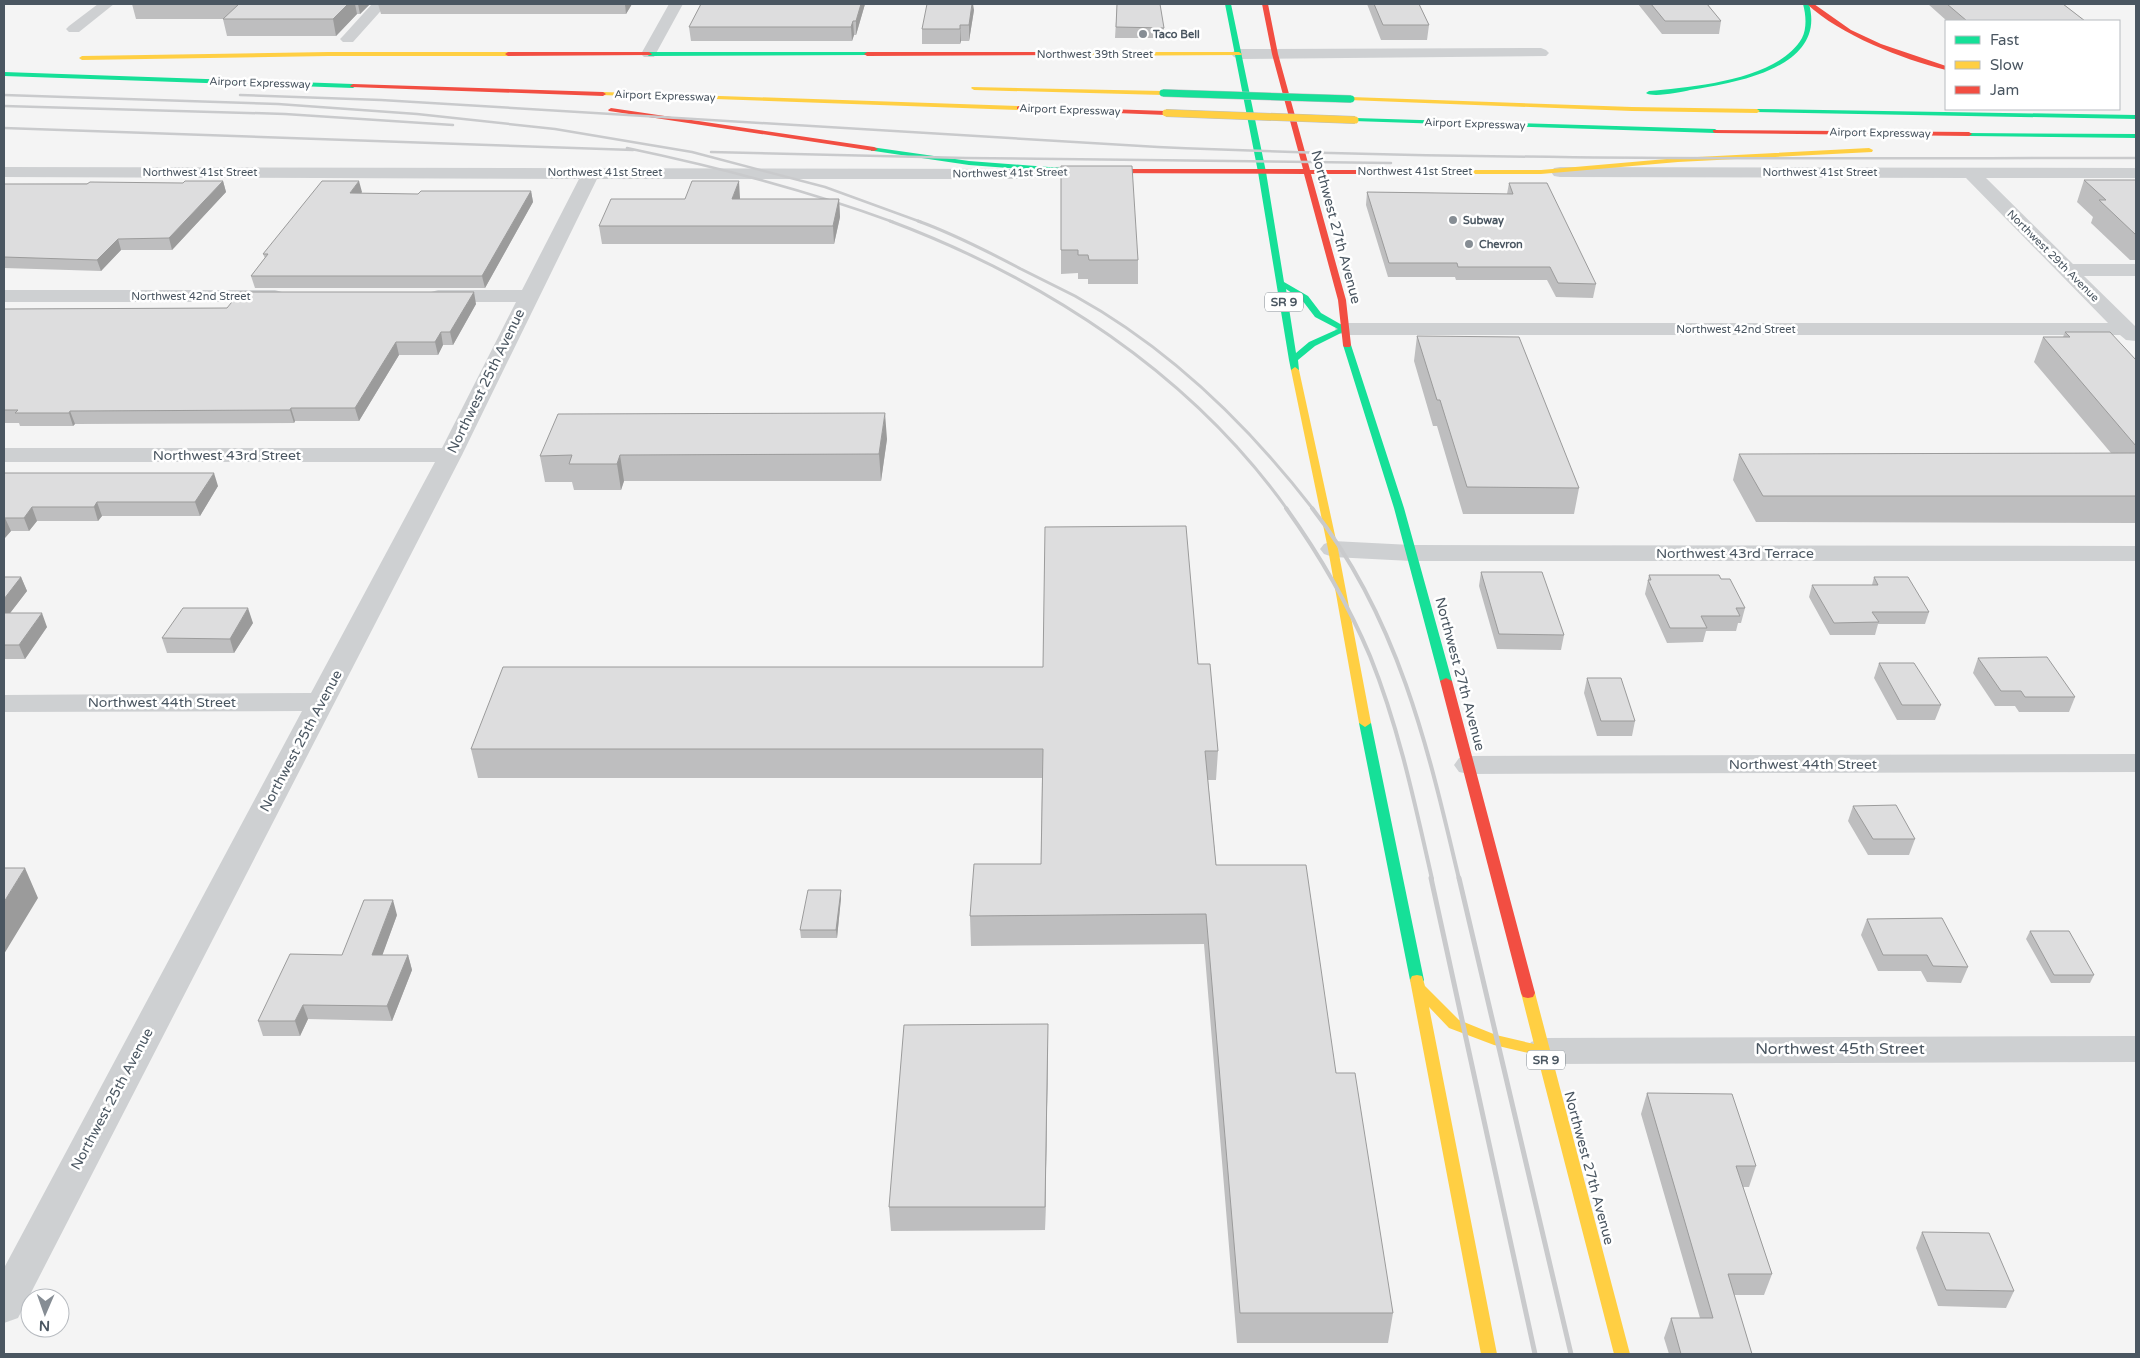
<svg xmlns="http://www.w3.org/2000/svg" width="2140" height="1358" font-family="'Varela Round',sans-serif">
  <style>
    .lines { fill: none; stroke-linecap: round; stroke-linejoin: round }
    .street { fill: #ced0d2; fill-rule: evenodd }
    .fast { fill: #16e098; fill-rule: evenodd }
    .slow { fill: #ffcf43; fill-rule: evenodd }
    .jam { fill: #f24e42; fill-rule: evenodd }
    .rail-far3 { stroke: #c9cacc; stroke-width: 2.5 }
    .rail-far2 { stroke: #c9cacc; stroke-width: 3 }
    .rail-far1 { stroke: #c9cacc; stroke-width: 4 }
    .rail { stroke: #c9cacc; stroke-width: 5 }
    .fast-bridge-casing { stroke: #b9bec3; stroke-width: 8; stroke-linecap: butt }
    .slow-bridge-casing { stroke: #b9bec3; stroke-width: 8; stroke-linecap: butt }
    .fast-bridge { stroke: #16e098; stroke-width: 7 }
    .slow-bridge { stroke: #ffcf43; stroke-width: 7 }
    .wall { fill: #bebebf }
    .shaded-wall { fill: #9b9b9b }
    .building { fill: #ddddde; stroke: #9b9b9b }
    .poi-dot { fill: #868d94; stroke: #fff; stroke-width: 2 }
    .labels { text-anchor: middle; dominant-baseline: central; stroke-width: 5; stroke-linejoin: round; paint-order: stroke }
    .far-poi-label { font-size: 11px; font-weight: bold; fill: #4a5661; stroke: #fff; text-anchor: start }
    .far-street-label { font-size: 11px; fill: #4a5661; stroke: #fff }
    .shield { fill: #fff; stroke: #808990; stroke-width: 1 }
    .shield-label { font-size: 12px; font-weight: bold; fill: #4a5661 }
    .street-label { font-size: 14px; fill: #4a5661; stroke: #fff }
    .near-street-label { font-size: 16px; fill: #4a5661; stroke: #fff }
  </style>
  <rect width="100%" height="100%" fill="#f4f4f4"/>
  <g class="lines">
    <path class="street" d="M98,4H114L79,32H69L66,29L69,26Z
      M372,4H387L353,42H343L340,39L343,36Z
      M669,4H683L654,57H644L641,54Z
      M1541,48L1546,50L1549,53L1546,56L1239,59L1234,57L1231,54L1234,51L1239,49Z
      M1075,166L1081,167L1084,171L1081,175L1017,179H597L462,455L18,1318L4,1323V1268L302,711L4,712V695L311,693L435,462H4V448H442L516,302H438L431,300L428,296L431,292L438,290H522L579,179L4,177V167L1017,169Z
      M1560,167L2136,168V178H1986L2073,264H2136V276H2084L2136,327V341L2126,340L2120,335H1345L1338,333L1335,329L1338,325L1345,323H2108L1966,178L1560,177L1554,176L1551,172L1554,168Z
      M4,290H275L282,292L285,296L282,300L275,302H4Z
      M1333,541L1411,545L2136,546V561H1411L1333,557L1324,554L1320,549L1324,544Z
      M2136,754V772L1469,774L1459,772L1454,765L1459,758L1469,756Z
      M2136,1036V1062L1543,1064L1531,1060L1526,1051L1531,1042L1543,1038Z"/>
    <path class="fast" d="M1225,4H1231L1266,172L1284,282L1308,296L1321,313L1349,329L1315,346L1298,360L1299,370L1295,373L1291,370L1289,360L1258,172ZM1286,289L1302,300L1315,317L1338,329L1309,342L1296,353Z
      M1803,4H1809C1827,68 1735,83 1690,90C1681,92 1653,98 1646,93L1649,91C1693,87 1778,80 1802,38C1807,28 1806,15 1803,4Z
      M867,52L870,54L869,55L649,56L646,54L649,52Z
      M4,72L353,84L356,86L353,88L4,76Z
      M1757,109L2136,115V119L1755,112V110Z
      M1355,118L1715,129L1718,131L1715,133L1353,121L1352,120Z
      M1967,133L2136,134V138L1969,136L1966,134Z
      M871,147L969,161L1075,169L1079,171L1075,173L969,165L874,151H871Z
      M1347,342L1351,345L1404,508L1452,681L1450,683H1442L1440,681L1394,508L1343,345Z
      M1365,719L1371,723L1424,980L1422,984L1417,985L1412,984L1410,980L1359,723Z"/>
    <path class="slow" d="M328,52H508L511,54L508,56H328L82,60L79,58L82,56Z
      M1239,52L1242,54L1241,55L1069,56L1066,54L1069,52Z
      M972,87L1163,91L1166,93L1163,95L974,90L971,88Z
      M603,92L1019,106L1022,108L1019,110L601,95L600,94Z
      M1351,97L1632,107L1757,109L1760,111L1757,113L1632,111L1349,100L1348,99Z
      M1869,148L1873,150L1872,152L1678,162L1541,174H1402L1398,172L1402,170H1541L1678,158Z
      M1295,367L1299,370L1338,549L1371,723L1365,727L1359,723L1328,549L1291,370Z
      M1417,975L1422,976L1425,986L1459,1020L1496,1035L1534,1044L1521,993L1523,989L1528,988L1533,989L1535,993L1630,1354H1614L1537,1055L1494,1045L1449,1028L1429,1007L1497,1354H1481L1410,980L1412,976Z"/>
    <path class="jam" d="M1262,4H1268L1278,54L1310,170H1402L1406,172L1402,174H1311L1346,300L1351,345L1350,347H1344L1343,345L1338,300L1304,174L1097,173L1093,171L1097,169H1303L1272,54Z
      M1807,4H1814L1851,30L1881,44L1946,66V70C1902,59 1840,35 1807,4Z
      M649,52L652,54L651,55L508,56L505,54L508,52Z
      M1069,52L1072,54L1071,55L867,56L864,54L867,52Z
      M353,84L603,92L606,94L603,96L351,87L350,86Z
      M1019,106L1166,111L1169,113L1166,115L1017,109V107Z
      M611,108L874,147L878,149L874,151L609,111L608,110Z
      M1713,130L1969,132L1972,134L1969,136L1715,133L1713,132Z
      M1446,678L1452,681L1535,993L1533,997L1528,998L1523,997L1521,993L1440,681Z"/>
    <path class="rail-far3" d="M4,95L278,104L417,114L555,129L692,152L825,187L921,222
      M240,95L381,100L1158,147C1484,161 1810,158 2136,158
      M4,106L285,114L453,125
      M4,128L633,150
      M627,148C718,167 806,190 893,222
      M711,152L966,158L1391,163"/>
    <path class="rail-far2" d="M890,221C1044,279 1190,373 1287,509
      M918,221C954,234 987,251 1021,269C1039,278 1057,287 1075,296C1169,348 1248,425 1313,509"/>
    <path class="rail-far1" d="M1286,508C1319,554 1348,604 1370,656C1399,728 1415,804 1432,879
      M1312,508C1398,618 1428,747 1459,879"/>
    <path class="rail" d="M1431,878L1535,1354
      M1459,878L1571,1354"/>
    <defs>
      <path id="fast-bridge" d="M1163,93L1351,99"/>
      <path id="slow-bridge" d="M1166,113L1355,120"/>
    </defs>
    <use href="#fast-bridge" class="fast-bridge-casing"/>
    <use href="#slow-bridge" class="slow-bridge-casing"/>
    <use href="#fast-bridge" class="fast-bridge"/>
    <use href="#slow-bridge" class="slow-bridge"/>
  </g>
  <path class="wall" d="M132,4H370L360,14H357L336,36H227L223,19H136Z
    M378,4H632L626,14H381Z
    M701,4H865L856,35H854L852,41H691L689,27Z
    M1117,4L1164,28V38H1115Z
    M1367,4H1419L1429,25L1427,40H1381Z
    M1638,4H1707L1721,21L1719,34H1662Z
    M1928,4H2063L2085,21H1947Z
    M974,10L969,41H961L960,44H922V29Z
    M1061,166L1138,260V284H1088V279H1078V273L1061,274Z
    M2084,180H2136V260H2130L2091,223L2093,217L2077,202Z
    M223,181L226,192L172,250H121L101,271L4,268V184L183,183Z
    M1509,183L1596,284L1593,298L1556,297L1547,280H1456L1455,277H1388L1366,205L1367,192L1507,194Z
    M531,191L533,202L485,288H255L251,276L265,258L263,254L362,192L361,194H418Z
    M740,198V199H839L840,217L834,244H602L599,226L685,199Z
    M476,304L453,345H443L438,355H399L359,421H295L294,423L75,424L73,426H20L19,423H4V309L227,308Z
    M2065,332L2136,360V523L1756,522L1733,480L1739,454L2111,453L2034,362L2043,337H2063Z
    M1417,336L1579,488L1574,514H1463L1437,426H1433L1414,361Z
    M887,439L881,481H624L621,490H574L572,482H545L540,456Z
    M4,473L218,486L200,516H102L98,521H37L29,531H11L4,539Z
    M1481,572L1564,635L1561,650L1497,649L1479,586Z
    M1649,575L1721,579L1745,608L1741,623H1738L1736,631H1706L1703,642L1667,643L1645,594Z
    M4,577H21L27,591L10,613L47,627L25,659H4Z
    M1874,577L1929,612L1925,624H1878L1875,635H1830L1809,597L1812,585H1872Z
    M253,623L234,653H167L162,638Z
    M1978,658L2075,697L2069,712H2019L2015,706H1995L1973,673Z
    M1879,663L1941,705L1935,720H1897L1874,678Z
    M1198,664L1218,751L1216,780H1208L1216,865L1336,1073L1393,1313L1388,1343H1237L1204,944L971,946L970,916L1041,864L1042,778H478L471,749L1043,667Z
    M1587,678L1635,721L1632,736H1597L1584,693Z
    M1853,806L1915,839L1909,855H1868L1848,821Z
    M841,898L837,938H801L800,930Z
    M397,915L382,955H408L412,970L392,1021L308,1019L300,1036H263L258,1021L342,955Z
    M1867,919L1968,967L1961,983L1927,982L1921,971H1878L1861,935Z
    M2030,931L2094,975L2090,983H2051L2026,939Z
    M1048,1047L1045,1230L891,1231L889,1207Z
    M1647,1093L1756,1166L1749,1187H1743L1772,1274L1764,1295H1734L1752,1354H1669L1664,1338L1671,1318H1700L1641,1114Z
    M1922,1232L2014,1291L2006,1308L1938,1306L1916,1248Z"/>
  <path class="shaded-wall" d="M348,4H355L357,14L336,36L333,19Z
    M358,4H370L360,14Z
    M625,4H632L626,14Z
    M861,4H865L856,35V21Z
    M972,4H973L974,10L969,41V25Z
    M853,21L854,35L852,41L851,27Z
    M960,25L961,41L960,44Z
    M223,181L226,192L172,250L169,238Z
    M359,181L362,192L352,205L350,193Z
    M739,181L740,198L734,217L732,199Z
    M531,191L533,202L485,288L482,276Z
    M839,199L840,217L834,244L833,226Z
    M118,239L121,250L101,271L97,260Z
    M474,292L476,304L453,345L450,332Z
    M441,332L443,345L438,355L435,342Z
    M396,342L399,355L359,421L355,408Z
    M291,408L295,421L294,423L290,410Z
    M70,411L75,424L73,426L69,413Z
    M885,413L887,439L881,481L879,454Z
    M620,455L624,481L621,490L617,464Z
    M214,473L218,486L200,516L195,502Z
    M97,502L102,516L98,521L94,507Z
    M32,507L37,521L29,531L24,518Z
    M5,518L11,531L4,539V519Z
    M21,577L27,591L4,621V599Z
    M248,608L253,623L234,653L230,639Z
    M42,613L47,627L25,659L19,645Z
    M25,868L38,898L4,954V902Z
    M841,890V898L837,938L836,930Z
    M393,900L397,915L377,970L372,955Z
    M408,955L412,970L392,1021L387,1006Z
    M303,1005L308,1019L300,1036L295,1021Z
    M1048,1024V1047L1045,1230V1207Z"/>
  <path class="building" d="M239,4H348L333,19H223Z
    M701,4H861L856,21H853L851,27H689Z
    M927,4H972L969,25H960V29H922Z
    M1117,4H1160L1164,28L1116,27Z
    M1374,4H1419L1429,25H1383Z
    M1651,4H1707L1721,21H1665Z
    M1947,4H2063L2085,21H1967Z
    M1061,166H1132L1138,260H1089L1088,255H1078V250H1061Z
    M2084,180H2136V235L2099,200H2106Z
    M185,181H223L169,238L118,239L97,260L4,257V184H87L90,182L183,183Z
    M322,181H359L350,193L418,194L421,191H531L482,276H251L268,254H263Z
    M692,181H739L732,199H839L833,226H599L611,199H685Z
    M1509,183H1547L1596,284L1558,283L1550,267H1458L1457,263H1389L1367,192L1513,194Z
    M240,292H474L450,332H441L435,342H396L355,408H291L290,410L70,411L69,413H15L18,410H4V309L227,308Z
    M2065,332H2110L2136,360V446L2043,337H2070Z
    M1417,336L1519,337L1579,488L1467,487L1440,400H1437Z
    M885,413L879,454L620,455L617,464H569L572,455L540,456L558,414Z
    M2136,453V496H1763L1739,454Z
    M4,473H214L195,502H97L94,507H32L24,518H5L4,519Z
    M1186,526L1198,664H1210L1218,751H1205L1216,865H1306L1336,1073H1355L1393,1313H1240L1206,914L970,916L974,864H1041L1043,749H471L503,667H1043L1045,527Z
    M1481,572H1542L1564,635L1499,634Z
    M1649,575H1719L1721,579H1730L1745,608H1736L1740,616H1701L1707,628H1670L1648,580H1651Z
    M4,577H21L4,599Z
    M1874,577H1908L1929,612H1872L1879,622L1834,623L1812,585H1878Z
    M183,608H248L230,639L162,638Z
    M4,613H42L19,645H4Z
    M2047,657L2075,697H2025L2021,691H2001L1978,658Z
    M1879,663H1914L1941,705H1902Z
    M1587,678H1621L1635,721H1601Z
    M1896,805L1915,839H1873L1853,806Z
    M4,868H25L4,902Z
    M808,890H841L836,930H800Z
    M364,900H393L372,955H408L387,1006L303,1005L295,1021H258L290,954L342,955Z
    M1942,918L1968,967L1933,966L1927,955H1883L1867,919Z
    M2030,931H2069L2094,975H2054Z
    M1048,1024L1045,1207H889L904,1025Z
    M1647,1093L1732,1094L1756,1166H1736L1772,1274H1728L1752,1354H1681L1671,1318H1713Z
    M1922,1232L1989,1233L2014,1291L1946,1290Z"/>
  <g class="poi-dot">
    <circle cx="1143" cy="34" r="5"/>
    <circle cx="1453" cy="220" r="5"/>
    <circle cx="1469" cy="244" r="5"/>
  </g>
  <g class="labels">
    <g class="far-poi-label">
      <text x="1153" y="34">Taco Bell</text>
      <text x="1463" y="220">Subway</text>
      <text x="1479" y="244">Chevron</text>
    </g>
    <g class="far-street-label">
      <text x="1095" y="54">Northwest 39th Street</text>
      <text transform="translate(260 83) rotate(2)">Airport Expressway</text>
      <text transform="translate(665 96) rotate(2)">Airport Expressway</text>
      <text transform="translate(1070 110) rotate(2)">Airport Expressway</text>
      <text transform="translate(1475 124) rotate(2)">Airport Expressway</text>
      <text transform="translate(1880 133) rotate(1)">Airport Expressway</text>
      <text x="1415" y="171">Northwest 41st Street</text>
      <text x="200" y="172">Northwest 41st Street</text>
      <text x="605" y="172">Northwest 41st Street</text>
      <text x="1820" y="172">Northwest 41st Street</text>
      <text transform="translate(1010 173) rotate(-1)">Northwest 41st Street</text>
      <text transform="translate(2053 256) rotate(45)">Northwest 29th Avenue</text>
      <text x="191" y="296">Northwest 42nd Street</text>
      <text x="1736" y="329">Northwest 42nd Street</text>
    </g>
    <g class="shield">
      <rect x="1265" y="292.5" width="38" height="19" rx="4"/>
      <rect x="1527" y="1050.5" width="38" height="19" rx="4"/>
    </g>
    <g class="shield-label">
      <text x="1284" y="302">SR 9</text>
      <text x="1546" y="1060">SR 9</text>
    </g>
    <g class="street-label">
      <text transform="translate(1336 227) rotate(75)">Northwest 27th Avenue</text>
      <text transform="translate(486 381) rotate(-64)">Northwest 25th Avenue</text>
      <text x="227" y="455">Northwest 43rd Street</text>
      <text x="1735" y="553">Northwest 43rd Terrace</text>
      <text transform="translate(1460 674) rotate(75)">Northwest 27th Avenue</text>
      <text x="162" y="702">Northwest 44th Street</text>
      <text transform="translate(301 741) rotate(-62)">Northwest 25th Avenue</text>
      <text x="1803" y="764">Northwest 44th Street</text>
      <text transform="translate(112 1099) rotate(-62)">Northwest 25th Avenue</text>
      <text transform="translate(1589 1168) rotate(75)">Northwest 27th Avenue</text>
    </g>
    <g class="near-street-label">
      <text x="1840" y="1049">Northwest 45th Street</text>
    </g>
  </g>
  <rect width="2140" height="1358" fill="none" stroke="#4a5661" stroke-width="10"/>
  <rect x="1945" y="20" width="175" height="90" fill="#ffffff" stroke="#b7bbc0"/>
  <rect x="1955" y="36" width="25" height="8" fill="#16e098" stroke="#b7bbc0"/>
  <text x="1990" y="45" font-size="15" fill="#4a5661">Fast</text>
  <rect x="1955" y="61" width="25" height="8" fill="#ffcf43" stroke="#b7bbc0"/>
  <text x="1990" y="70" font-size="15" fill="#4a5661">Slow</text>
  <rect x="1955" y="86" width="25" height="8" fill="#f24e42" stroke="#b7bbc0"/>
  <text x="1990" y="95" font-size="15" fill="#4a5661">Jam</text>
  <g transform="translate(45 1313) rotate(182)"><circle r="24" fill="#ffffff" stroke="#b7bbc0"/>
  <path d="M0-4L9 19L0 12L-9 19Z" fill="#868d94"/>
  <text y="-8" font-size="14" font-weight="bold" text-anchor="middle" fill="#4a5661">N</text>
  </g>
</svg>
